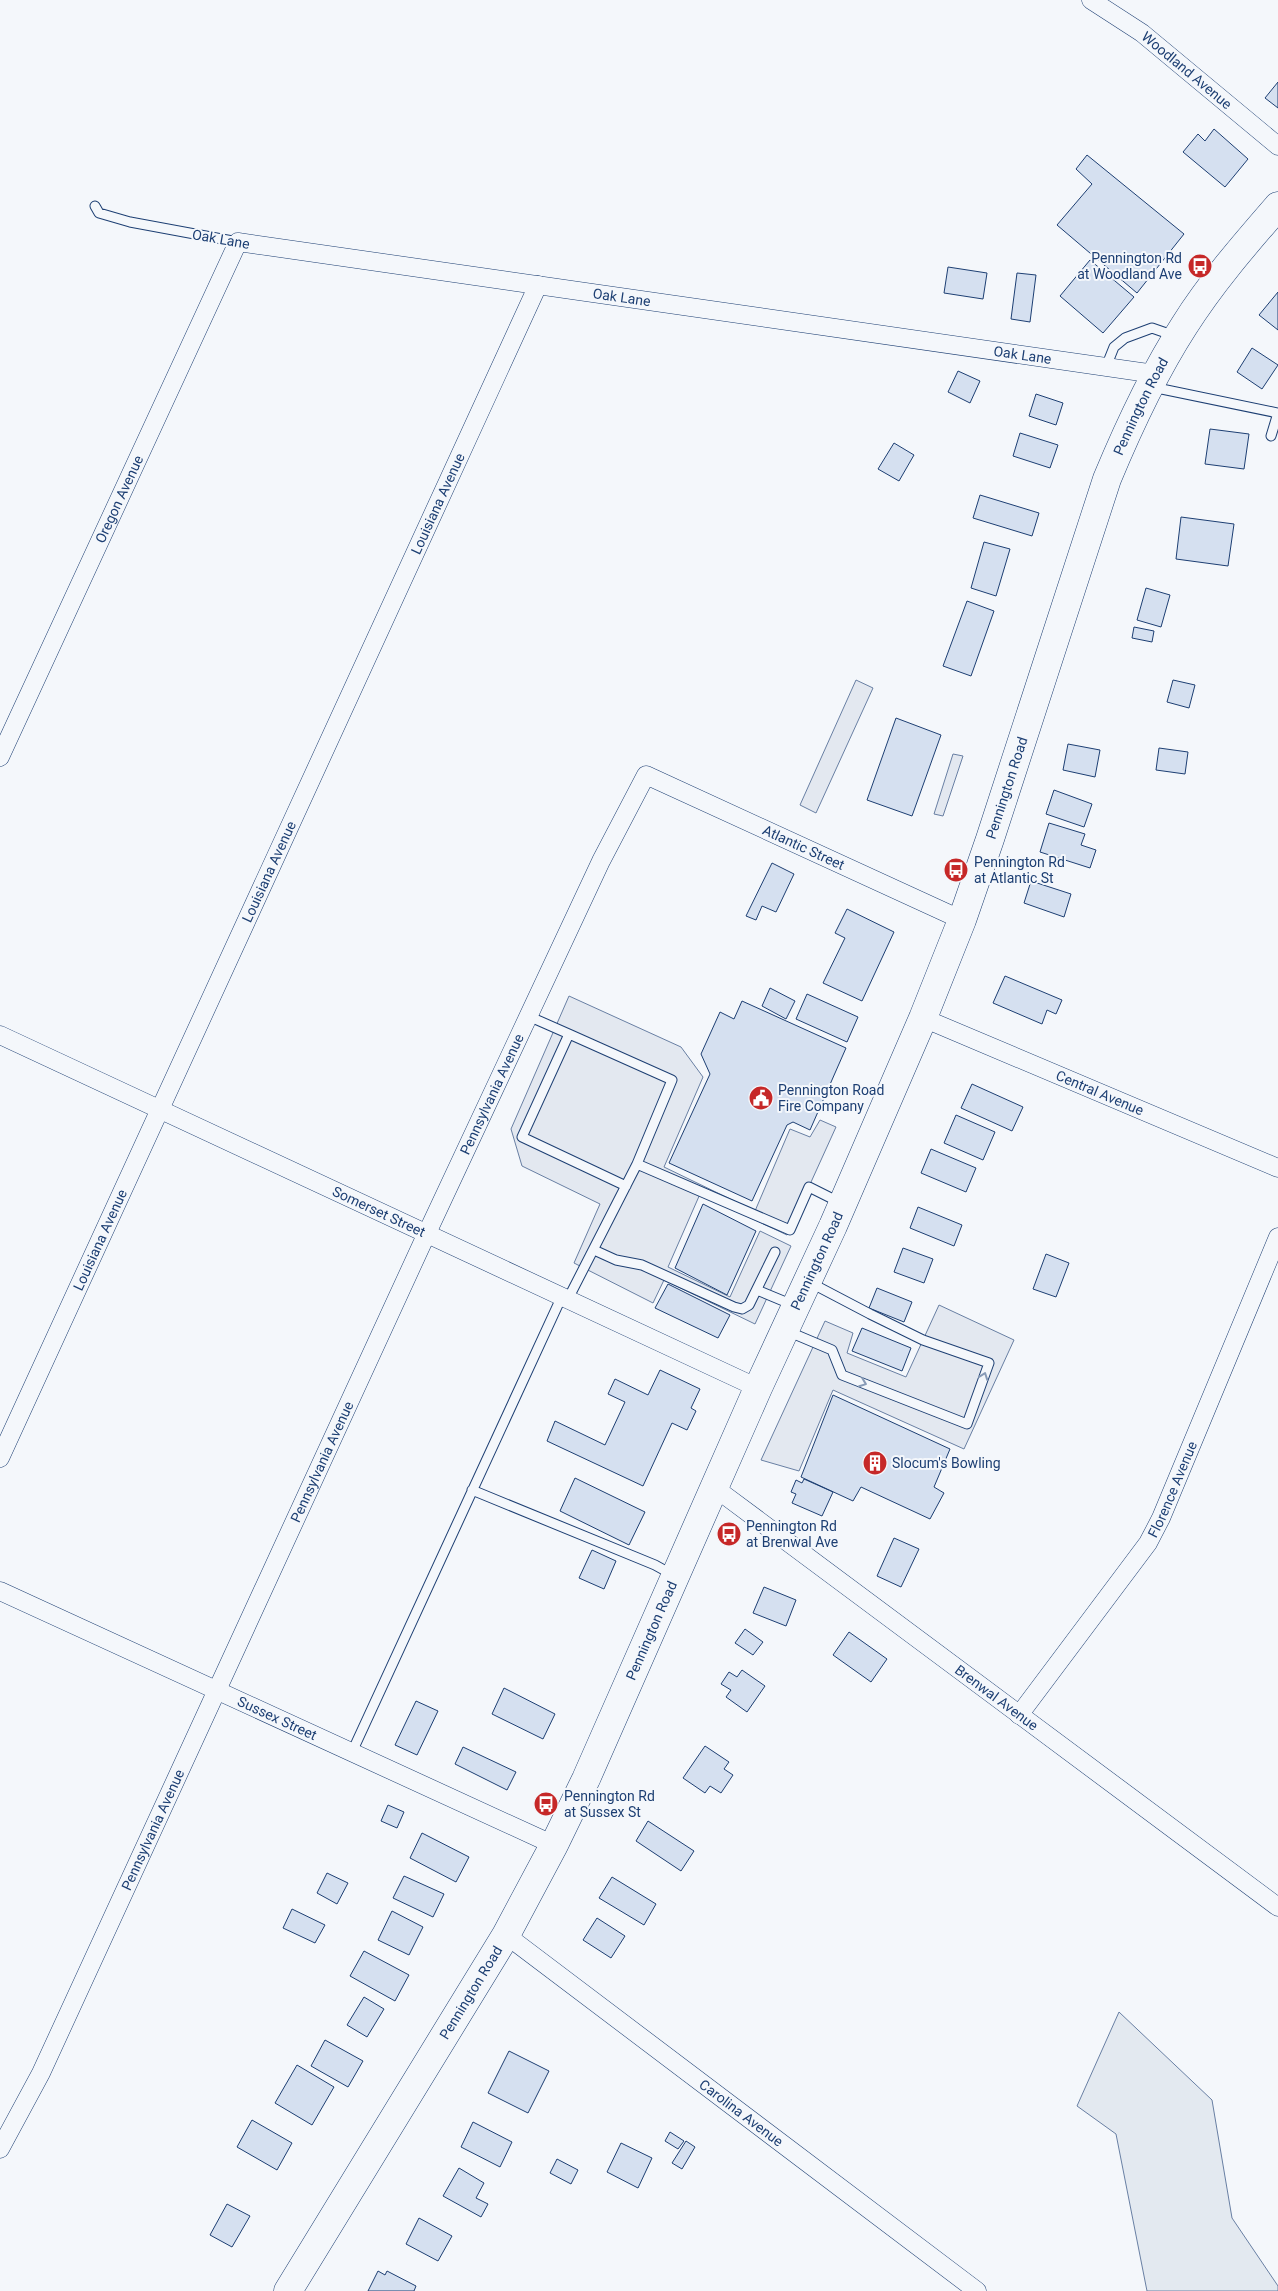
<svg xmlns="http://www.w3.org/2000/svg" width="1278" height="2291" font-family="Roboto,sans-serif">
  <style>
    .green { fill: #e3e9f0; stroke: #687fa3 }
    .parking { fill: #e3e8f0; stroke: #687fa3 }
    .building { fill: #d5e0f0; stroke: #1d3f73 }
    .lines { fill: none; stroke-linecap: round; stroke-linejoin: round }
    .lane-casing { stroke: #1d3f73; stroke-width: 11 }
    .street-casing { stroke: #1d3f73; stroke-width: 19 }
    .primary-casing { stroke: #1d3f73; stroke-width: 29 }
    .lane { stroke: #f4f7fb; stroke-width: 9 }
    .street { stroke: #f4f7fb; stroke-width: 18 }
    .primary { stroke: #f4f7fb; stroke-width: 28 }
    .oneway { stroke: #889bb7 }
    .labels { text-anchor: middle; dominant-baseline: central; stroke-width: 4; stroke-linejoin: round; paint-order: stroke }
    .street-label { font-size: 14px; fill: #1d3f73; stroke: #f4f7fb }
    .poi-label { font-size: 14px; fill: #1d3f73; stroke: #f4f7fb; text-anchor: start }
  </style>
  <rect width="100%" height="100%" fill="#f4f7fb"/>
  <path class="green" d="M1119,2012L1212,2100L1232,2218L1278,2286V2291H1147L1116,2134L1077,2106Z"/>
  <path class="parking" d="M856,680L873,688L816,813L800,805Z
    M953,754L963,756L943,816L934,814Z
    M569,996L681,1047L703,1077L664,1167L755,1211L790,1129L810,1137L820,1120L836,1127L787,1235L700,1194L668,1267L730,1297L760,1231L791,1246L755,1324L664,1280L653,1303L574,1263L600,1204L522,1166L511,1129Z
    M939,1305L1014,1340L964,1449L833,1390L799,1471L761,1460L825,1321L853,1333L847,1353L906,1377Z"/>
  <path class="building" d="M1278,82V108L1265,98Z
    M1214,129L1248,159L1225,187L1183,152L1198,134L1205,141Z
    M1087,155L1184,234L1137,293L1057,225L1092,184L1076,169Z
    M1090,260L1134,297L1103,333L1060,296Z
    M948,267L987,273L983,299L944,293Z
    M1017,273L1036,275L1030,322L1011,319Z
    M1278,292V330L1259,315Z
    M1252,348L1278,365L1262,389L1237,372Z
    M958,371L980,381L970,403L948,392Z
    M1036,394L1063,403L1056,425L1029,416Z
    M1210,429L1249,434L1244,469L1205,464Z
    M1020,433L1058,445L1050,468L1013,456Z
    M894,443L914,455L899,481L878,469Z
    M980,495L1039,513L1032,536L973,518Z
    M1181,517L1234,524L1228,566L1176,559Z
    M984,542L1010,549L996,596L971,588Z
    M1146,588L1170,595L1161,627L1137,620Z
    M967,601L994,611L971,676L943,666Z
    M1134,627L1154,631L1152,642L1132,638Z
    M1173,680L1195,685L1189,708L1167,702Z
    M896,718L941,735L912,816L867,800Z
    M1068,744L1100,750L1095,777L1063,770Z
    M1159,748L1188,752L1185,774L1156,770Z
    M1054,790L1092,804L1084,827L1046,814Z
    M1049,823L1085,834L1081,845L1096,850L1090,868L1040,852Z
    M772,863L794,874L776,912L762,906L756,920L746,916Z
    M1031,881L1071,894L1064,917L1024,903Z
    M847,909L894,932L862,1001L823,983L845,938L835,933Z
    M1005,976L1062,1000L1056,1014L1047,1010L1042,1024L993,1003Z
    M770,988L795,1001L786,1019L762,1006Z
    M807,994L858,1017L847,1042L796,1019Z
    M742,1001L846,1048L810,1130L793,1122L787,1125L752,1201L669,1163L710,1074L701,1054L720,1012L734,1019Z
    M972,1084L1023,1107L1012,1131L961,1108Z
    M956,1115L995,1132L983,1160L944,1143Z
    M931,1149L976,1168L966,1192L921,1173Z
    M703,1204L756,1231L727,1295L675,1268Z
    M918,1207L962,1225L954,1246L910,1228Z
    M903,1248L933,1259L924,1283L894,1272Z
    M1046,1254L1069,1263L1056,1297L1033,1289Z
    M668,1284L730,1315L718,1338L655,1308Z
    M877,1288L912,1302L904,1322L869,1308Z
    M862,1328L911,1348L902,1371L852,1351Z
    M660,1370L700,1389L691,1408L696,1411L687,1430L672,1423L643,1486L547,1441L555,1421L605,1445L625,1402L608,1394L615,1379L648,1395Z
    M833,1395L950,1449L934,1487L944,1493L930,1519L861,1487L853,1501L801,1477Z
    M575,1478L645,1512L629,1545L560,1511Z
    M804,1479L833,1492L822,1516L792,1503L796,1494L791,1492L796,1480L802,1483Z
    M894,1538L919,1549L901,1587L877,1576Z
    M592,1550L616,1561L604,1589L579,1578Z
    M764,1587L796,1600L786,1626L753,1613Z
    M745,1629L763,1642L753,1655L735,1643Z
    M849,1632L887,1659L871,1682L833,1655Z
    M742,1670L765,1686L747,1712L726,1697L731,1690L721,1684L729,1672L737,1677Z
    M504,1688L555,1714L543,1739L492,1714Z
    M416,1701L438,1711L417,1755L395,1745Z
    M705,1746L729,1762L724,1769L733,1775L721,1793L710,1786L705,1793L683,1778Z
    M463,1747L516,1772L507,1790L455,1764Z
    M388,1805L404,1812L397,1828L381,1821Z
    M648,1821L694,1851L681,1871L636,1841Z
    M422,1833L469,1857L456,1882L410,1858Z
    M327,1873L348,1883L337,1904L317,1893Z
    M404,1876L444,1894L433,1917L393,1898Z
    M612,1877L656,1904L644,1925L599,1898Z
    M292,1909L325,1925L315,1943L283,1928Z
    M392,1911L423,1927L409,1955L378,1940Z
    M597,1918L625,1936L611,1958L583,1940Z
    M364,1951L409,1975L395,2001L350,1976Z
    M364,1997L384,2009L367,2037L347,2025Z
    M325,2040L363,2061L348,2087L311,2066Z
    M509,2051L549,2071L528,2113L488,2093Z
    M297,2065L334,2087L312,2125L275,2103Z
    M252,2120L292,2143L277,2170L237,2147Z
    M473,2122L512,2142L500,2167L461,2147Z
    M670,2132L684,2141L678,2149L665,2141Z
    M686,2141L695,2147L682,2169L672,2163Z
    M621,2143L652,2158L638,2188L607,2172Z
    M557,2159L578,2170L571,2184L550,2173Z
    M459,2168L484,2183L476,2198L488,2204L481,2217L443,2196Z
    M227,2204L250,2216L232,2247L210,2235Z
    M419,2218L452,2236L438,2261L406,2244Z
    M378,2271L385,2275L387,2271L416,2286L414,2291H368Z"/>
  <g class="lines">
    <defs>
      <path id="lane" d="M95,206L99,213L130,222L238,242
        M1106,367L1114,347L1125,338L1152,328L1175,336
        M1152,387L1278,413L1271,436
        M528,1016L569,1034
        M626,1186L522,1137L569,1034L672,1080L637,1164
        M594,1250L616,1260L642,1265L734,1307L742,1309L749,1305L775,1252
        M757,1290L793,1305
        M568,1299L637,1164L790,1230L809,1187L841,1203
        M787,1331L832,1350L842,1375L967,1424L989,1363L923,1340L870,1314L809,1282
        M472,1490L655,1565L673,1575
        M352,1752L562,1296"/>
      <g id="street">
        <path id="s1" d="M1091,0L1142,33L1278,146"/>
        <path id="s2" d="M0,757L238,242L1155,374"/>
        <path id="s3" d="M923,1018L1278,1168"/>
        <path id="s4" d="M0,1035L758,1388"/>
        <path id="s5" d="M0,1458L538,285"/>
        <path id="s6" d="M715,1488L1278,1907"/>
        <path id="s7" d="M0,1591L554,1845"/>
        <path id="s8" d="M1019,1715L1148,1543L1161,1518L1278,1237"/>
        <path id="s9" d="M506,1935L977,2291"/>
        <path id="s10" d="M0,2149L41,2073L427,1233L601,861L646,775L962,920"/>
      </g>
      <g id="primary">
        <path id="s11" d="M288,2291L506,1935L554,1845L586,1779L758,1388L833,1226L923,1018L962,920L990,839L1107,479C1129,426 1153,374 1184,326C1211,283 1245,244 1278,206"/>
      </g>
    </defs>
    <use href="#lane" class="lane-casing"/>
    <use href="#street" class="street-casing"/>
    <use href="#primary" class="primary-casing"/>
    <use href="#lane" class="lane"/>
    <use href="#street" class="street"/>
    <use href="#primary" class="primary"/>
  </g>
  <defs><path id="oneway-chevron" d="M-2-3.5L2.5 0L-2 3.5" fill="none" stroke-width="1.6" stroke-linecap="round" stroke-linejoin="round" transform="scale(1.25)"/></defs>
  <g class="oneway">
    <use href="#oneway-chevron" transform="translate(984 1376) rotate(-70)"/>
    <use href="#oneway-chevron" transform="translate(863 1383) rotate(21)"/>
  </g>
  <defs>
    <symbol id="bus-disc" viewBox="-11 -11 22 22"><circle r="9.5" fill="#c62828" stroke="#f4f7fb"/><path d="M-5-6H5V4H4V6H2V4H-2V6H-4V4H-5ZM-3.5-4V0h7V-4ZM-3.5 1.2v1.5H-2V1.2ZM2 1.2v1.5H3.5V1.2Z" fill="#fff"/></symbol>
    <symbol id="civic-disc" viewBox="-11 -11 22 22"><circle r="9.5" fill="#c62828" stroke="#f4f7fb"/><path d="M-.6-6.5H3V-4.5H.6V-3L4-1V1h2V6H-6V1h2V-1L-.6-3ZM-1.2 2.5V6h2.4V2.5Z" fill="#fff"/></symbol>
    <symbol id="building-disc" viewBox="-11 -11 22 22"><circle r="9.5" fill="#c62828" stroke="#f4f7fb"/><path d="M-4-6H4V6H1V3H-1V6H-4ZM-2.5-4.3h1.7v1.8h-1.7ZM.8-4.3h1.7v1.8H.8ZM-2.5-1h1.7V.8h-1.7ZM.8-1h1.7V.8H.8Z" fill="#fff"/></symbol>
  </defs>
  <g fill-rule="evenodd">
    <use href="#bus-disc" x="1186" y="252" width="28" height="28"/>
    <use href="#bus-disc" x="942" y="856" width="28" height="28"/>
    <use href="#civic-disc" x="747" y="1084" width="28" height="28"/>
    <use href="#building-disc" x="861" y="1449" width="28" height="28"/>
    <use href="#bus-disc" x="715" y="1520" width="28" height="28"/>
    <use href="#bus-disc" x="532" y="1790" width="28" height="28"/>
  </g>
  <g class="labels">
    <g class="street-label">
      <text stroke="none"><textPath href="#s1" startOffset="119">Woodland Avenue</textPath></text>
      <text transform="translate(221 239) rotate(10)">Oak Lane</text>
      <text stroke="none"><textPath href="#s2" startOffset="955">Oak Lane</textPath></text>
      <text stroke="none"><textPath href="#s2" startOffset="1360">Oak Lane</textPath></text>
      <text stroke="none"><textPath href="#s11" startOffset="2075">Pennington Road</textPath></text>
      <text stroke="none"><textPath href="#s2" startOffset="284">Oregon Avenue</textPath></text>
      <text stroke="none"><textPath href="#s5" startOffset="1050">Louisiana Avenue</textPath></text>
      <text stroke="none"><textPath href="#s11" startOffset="1670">Pennington Road</textPath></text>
      <text stroke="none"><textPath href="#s10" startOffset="1692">Atlantic Street</textPath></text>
      <text stroke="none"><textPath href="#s5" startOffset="645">Louisiana Avenue</textPath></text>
      <text stroke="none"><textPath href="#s3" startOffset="192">Central Avenue</textPath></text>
      <text stroke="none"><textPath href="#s10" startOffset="1164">Pennsylvania Avenue</textPath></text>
      <text stroke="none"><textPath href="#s4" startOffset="418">Somerset Street</textPath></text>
      <text stroke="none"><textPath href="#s5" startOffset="240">Louisiana Avenue</textPath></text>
      <text stroke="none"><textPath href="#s11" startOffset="1160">Pennington Road</textPath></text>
      <text stroke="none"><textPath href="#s10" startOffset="759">Pennsylvania Avenue</textPath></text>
      <text stroke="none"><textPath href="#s8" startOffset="274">Florence Avenue</textPath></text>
      <text stroke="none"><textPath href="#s11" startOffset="755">Pennington Road</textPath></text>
      <text stroke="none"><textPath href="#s6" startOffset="351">Brenwal Avenue</textPath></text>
      <text stroke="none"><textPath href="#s7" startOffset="305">Sussex Street</textPath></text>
      <text stroke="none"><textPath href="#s10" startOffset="354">Pennsylvania Avenue</textPath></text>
      <text stroke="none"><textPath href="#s11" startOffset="350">Pennington Road</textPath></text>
      <text stroke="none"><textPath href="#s9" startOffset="295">Carolina Avenue</textPath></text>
    </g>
    <g class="poi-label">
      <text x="1182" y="258" text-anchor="end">Pennington Rd<tspan x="1182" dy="16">at Woodland Ave</tspan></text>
      <text x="974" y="862">Pennington Rd<tspan x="974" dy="16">at Atlantic St</tspan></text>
      <text x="778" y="1090">Pennington Road<tspan x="778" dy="16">Fire Company</tspan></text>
      <text x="892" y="1463">Slocum's Bowling</text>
      <text x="746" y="1526">Pennington Rd<tspan x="746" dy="16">at Brenwal Ave</tspan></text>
      <text x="564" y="1796">Pennington Rd<tspan x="564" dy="16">at Sussex St</tspan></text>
    </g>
  </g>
</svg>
